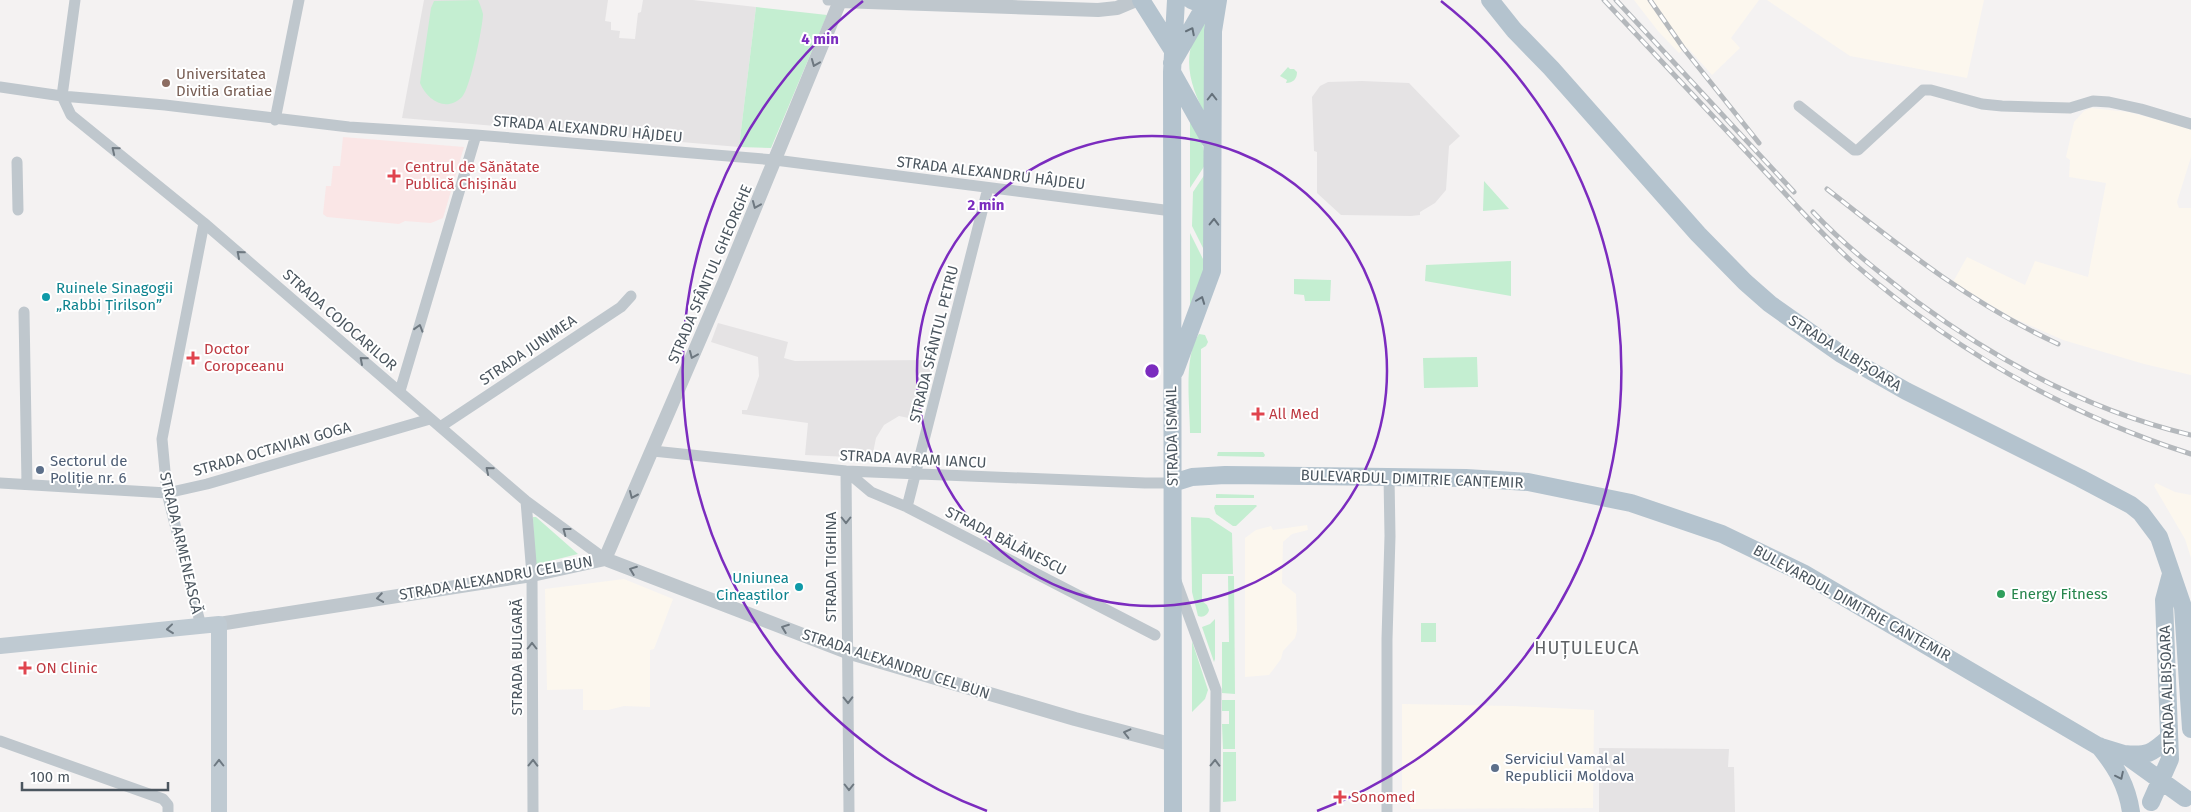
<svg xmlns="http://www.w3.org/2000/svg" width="2191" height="812" font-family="'Fira Sans',sans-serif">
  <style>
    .commercial { fill: #fcf7ee }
    .education { fill: #e5e3e4 }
    .medical { fill: #fae6e6 }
    .green { fill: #c4eed1 }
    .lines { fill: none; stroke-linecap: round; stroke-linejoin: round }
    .minor { stroke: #bfc7cd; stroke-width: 11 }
    .tertiary { stroke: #bfc7cd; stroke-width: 14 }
    .secondary { stroke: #bfcad2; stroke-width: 16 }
    .primary { stroke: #b4c3ce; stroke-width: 18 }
    .rail-casing { stroke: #b4b8bc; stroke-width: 5 }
    .rail { stroke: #fff; stroke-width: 3; stroke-dasharray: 9; stroke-linecap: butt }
    .oneway { stroke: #65717b }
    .oneway2 { stroke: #6e7880 }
    .oneway3 { stroke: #6e7982 }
    .ring { fill: none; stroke: #7b2cbf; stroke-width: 2.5 }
    .education-dot { fill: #8d6e63; stroke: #fff; stroke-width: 2 }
    .health-dot { fill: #e0444e; stroke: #fff; stroke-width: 2 }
    .culture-dot { fill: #0f9aa8; stroke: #fff; stroke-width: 2 }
    .service-dot { fill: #5c6f8a; stroke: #fff; stroke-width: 2 }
    .leisure-dot { fill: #2e9e5b; stroke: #fff; stroke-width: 2 }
    .labels { text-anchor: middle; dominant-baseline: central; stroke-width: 4; stroke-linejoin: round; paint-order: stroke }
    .education-label { font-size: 15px; fill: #785e54; stroke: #fff; text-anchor: start }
    .street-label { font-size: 15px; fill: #4b565f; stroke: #fff }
    .health-label { font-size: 15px; fill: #be3a42; stroke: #fff; text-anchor: start }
    .culture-label { font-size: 15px; fill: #0d838f; stroke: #fff; text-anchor: start }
    .service-label { font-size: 15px; fill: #4e5e75; stroke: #fff; text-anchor: start }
    .leisure-label { font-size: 15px; fill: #27864d; stroke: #fff; text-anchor: start }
    .quarter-label { font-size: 18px; letter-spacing: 1px; fill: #5f6366; stroke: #fff }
    .centre { fill: #7b2cbf; stroke: #fff; stroke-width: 2.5 }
    .ring-label { font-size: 15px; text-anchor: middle; font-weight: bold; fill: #7b2cbf; stroke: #fff; stroke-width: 4; stroke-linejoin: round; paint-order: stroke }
  </style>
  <rect width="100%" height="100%" fill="#f4f2f2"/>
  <path class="commercial" d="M1634,0H1759L1731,38L1740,48L1712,75L1687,47L1679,53L1658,31Z
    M1767,0H1984L1967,78L1850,56Z
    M2091,108L2128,112L2191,128V157L2177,202L2179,208H2191V375L2144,364L2063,340L2011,317L1953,282L1967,257L2025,285L2035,261L2088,277L2106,183L2069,177L2070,160L2066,157L2074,122L2084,111Z
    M2156,483L2175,492L2191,495V558L2185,539L2154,486Z
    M1307,525L1308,530L1292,534L1283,542L1282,583L1296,594L1297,631L1295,638L1283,651L1281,659L1269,675L1245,677V538L1256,530L1271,526L1273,530Z
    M624,579L673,599L654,649L650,650V707L624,706L608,710H583V689L547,690L545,589Z
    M1402,704L1513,706L1594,710L1593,808L1411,809L1409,802L1402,799Z"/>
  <path class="education" d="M424,0H608L605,21L611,22V30L620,31L619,38L635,39L638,13L641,12L643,0H693L756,7L739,147L402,118Z
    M1362,81L1409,83L1460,136L1449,146L1446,190L1435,203L1420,212V215L1411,216L1341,215L1317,193V152L1314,151L1312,97L1320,86L1328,82Z
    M718,323L788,342L784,358L795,361L933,360L918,420L899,416L884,425L876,438L872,458L805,455L808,423L742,414V410H747L759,376L758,357L711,342Z
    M1599,748L1729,749L1728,767H1734L1735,812H1599Z"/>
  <path class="medical" d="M343,137L464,147L443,218L431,223L405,221L399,224L327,217L323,214L326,186H331L333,166H340Z"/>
  <path class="green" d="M478,0C480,4 482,10 483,14C483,26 470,90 462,97C446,113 427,100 420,83L431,8L434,1Z
    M756,7L827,15L771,148L739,147Z
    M1206,20V116C1194,93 1183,67 1193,40C1195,33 1202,26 1206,20Z
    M1288,67L1290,69H1294L1297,72C1297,79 1293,83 1286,83L1287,80L1280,76Z
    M1190,118L1201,140L1207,162L1190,188Z
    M1207,171V256L1192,226L1193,192Z
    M1484,181L1509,209L1483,211Z
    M1190,233L1206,265L1190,307Z
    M1511,261V296L1425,281L1426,265Z
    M1294,279L1331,280L1330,301H1305L1304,295L1294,294Z
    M1199,334L1205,335L1208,342L1206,346L1201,349V433H1190C1190,407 1183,356 1199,334Z
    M1477,357L1478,387L1424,388L1423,358Z
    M1218,452H1263L1265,455L1264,457L1217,456Z
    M1216,494L1254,495V498H1216Z
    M1215,505H1256L1257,506L1236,526H1233L1216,514L1214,508Z
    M533,517H536L578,554L534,565Z
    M1191,517L1209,518L1232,533L1233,574H1202V601L1207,605L1209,610C1208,615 1203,618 1198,616L1192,592Z
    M1228,576H1234L1235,694L1222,693V642H1229Z
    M1215,619V659L1214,662L1202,627L1210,624Z
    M1421,623H1436V642H1421Z
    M1192,641L1208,690L1205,699L1192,712Z
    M1222,700H1235V749H1223L1222,724H1229V711H1222Z
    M1223,752H1236V801L1223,802Z"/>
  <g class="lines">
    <path class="minor" d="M75,0L62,96L71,115L204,223L526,501L605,559
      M828,0H840
      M0,87L62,96L165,105L349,127L476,135L775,160L1172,211
      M1799,106L1854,150H1858L1923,90H1931L1982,104L2002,106L2070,108L2093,101L2109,102L2141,109L2191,124
      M275,120L299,0
      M17,162L18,210
      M24,312L27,484
      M400,391L476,135
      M440,427L621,307L631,296
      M653,451L846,471L1145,483H1173
      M846,471L871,492L907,507L1155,635
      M846,471L849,812
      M0,483L167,493L207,484L430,419
      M526,501L532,575L533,812
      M907,507L988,188
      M1176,581L1216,690L1215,812
      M201,626L167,493L162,439L204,223
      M0,741L163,799L168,805V812
      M1387,812V639L1390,536L1389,476"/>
    <path class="tertiary" d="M605,559L724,283L840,1L1098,10L1117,8L1136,0
      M219,624L532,575L605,559L847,652L1075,719L1174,745"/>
    <path class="secondary" d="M0,646L219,624V812"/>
    <path class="primary" d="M1141,0L1172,49
      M1191,0L1196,2L1202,0
      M1490,0L1514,30L1551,68L1698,234L1745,282L1770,304L1841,354L1906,391L2080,478L2131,505L2141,513L2159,537L2183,607L2191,729
      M1172,63L1199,16L1211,0
      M1173,74L1210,140
      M1175,371L1212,271L1213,31L1218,0
      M1173,483L1192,477L1225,475L1466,478L1528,482L1631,503L1722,534L1803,573L2098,746L2124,754L2185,798
      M2099,746C2116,767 2127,785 2131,812
      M2124,754C2148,756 2151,754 2169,738
      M2151,802L2170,759L2164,600L2171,574
      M1173,812L1172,72L1176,0"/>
    <defs>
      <path id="rail" d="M1604,0C1654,53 1704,107 1754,160C1786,194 1817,230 1851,261C1950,348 2066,414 2191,454
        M1616,0L1794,192
        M1650,0L1684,49L1759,143
        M1827,189C1903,249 1970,303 2058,344
        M1813,212C1844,245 1880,273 1916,301C2000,363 2090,411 2191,435"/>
    </defs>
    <use href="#rail" class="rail-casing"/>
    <use href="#rail" class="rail"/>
  </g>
  <defs><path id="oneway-chevron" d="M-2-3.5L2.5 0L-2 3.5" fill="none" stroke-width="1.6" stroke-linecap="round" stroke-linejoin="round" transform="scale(1.25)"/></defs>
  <g class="oneway">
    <use href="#oneway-chevron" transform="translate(1191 31) rotate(-63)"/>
    <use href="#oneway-chevron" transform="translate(1212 97) rotate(-90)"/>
    <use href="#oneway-chevron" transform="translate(1214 222) rotate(-89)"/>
    <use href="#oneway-chevron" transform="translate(1201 300) rotate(-69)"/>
    <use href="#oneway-chevron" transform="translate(2120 776) rotate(64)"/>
  </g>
  <g class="oneway2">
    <use href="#oneway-chevron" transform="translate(815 63) rotate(112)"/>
    <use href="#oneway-chevron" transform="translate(115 150) rotate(-141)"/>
    <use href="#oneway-chevron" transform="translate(756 205) rotate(113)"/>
    <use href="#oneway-chevron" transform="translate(240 254) rotate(-139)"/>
    <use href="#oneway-chevron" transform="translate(419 328) rotate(-73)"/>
    <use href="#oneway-chevron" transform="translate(693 355) rotate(113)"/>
    <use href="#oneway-chevron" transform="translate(363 360) rotate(-139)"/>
    <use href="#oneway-chevron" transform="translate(489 470) rotate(-140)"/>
    <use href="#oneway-chevron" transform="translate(633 495) rotate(114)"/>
    <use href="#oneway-chevron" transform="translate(846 520) rotate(90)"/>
    <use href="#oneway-chevron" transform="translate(566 531) rotate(-143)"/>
    <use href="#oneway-chevron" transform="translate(633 570) rotate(-159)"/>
    <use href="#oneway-chevron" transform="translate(380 598) rotate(171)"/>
    <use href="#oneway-chevron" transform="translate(785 628) rotate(-159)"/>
    <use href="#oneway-chevron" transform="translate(532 646) rotate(-90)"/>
    <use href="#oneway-chevron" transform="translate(848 700) rotate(89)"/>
    <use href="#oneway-chevron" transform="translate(1127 733) rotate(-166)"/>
    <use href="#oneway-chevron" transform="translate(533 763) rotate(-89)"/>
    <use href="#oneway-chevron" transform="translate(1215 763) rotate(-89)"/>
    <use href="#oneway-chevron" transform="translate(849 787) rotate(90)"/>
  </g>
  <g class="oneway3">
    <use href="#oneway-chevron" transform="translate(170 629) rotate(174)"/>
    <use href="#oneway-chevron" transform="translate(219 763) rotate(-90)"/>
  </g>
  <g class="ring">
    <circle cx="1152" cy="371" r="235"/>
    <path d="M987 811A470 470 0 0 1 863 1M1441 1A470 470 0 0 1 1317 811"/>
  </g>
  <circle class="education-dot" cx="166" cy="83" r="5"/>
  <g class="health-dot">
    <path d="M391.5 168.5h5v5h5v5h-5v5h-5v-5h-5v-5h5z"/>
    <path d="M190.5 350.5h5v5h5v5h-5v5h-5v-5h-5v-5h5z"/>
    <path d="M1255.5 406.5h5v5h5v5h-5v5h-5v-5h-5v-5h5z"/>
    <path d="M22.5 660.5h5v5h5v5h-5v5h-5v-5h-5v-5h5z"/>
    <path d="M1337.5 789.5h5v5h5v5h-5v5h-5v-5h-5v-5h5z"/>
  </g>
  <g class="culture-dot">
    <circle cx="46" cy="297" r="5"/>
    <circle cx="799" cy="587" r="5"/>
  </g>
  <g class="service-dot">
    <circle cx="40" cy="470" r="5"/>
    <circle cx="1495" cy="768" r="5"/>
  </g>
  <circle class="leisure-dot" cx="2001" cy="594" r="5"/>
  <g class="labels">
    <g class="education-label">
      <text x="176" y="74">Universitatea<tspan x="176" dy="17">Divitia Gratiae</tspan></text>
    </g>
    <g class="street-label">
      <text transform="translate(588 129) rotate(5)">STRADA ALEXANDRU HÂJDEU</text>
      <text transform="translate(991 173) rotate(7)">STRADA ALEXANDRU HÂJDEU</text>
      <text transform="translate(710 274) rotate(-67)">STRADA SFÂNTUL GHEORGHE</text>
      <text transform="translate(340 320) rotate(41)">STRADA COJOCARILOR</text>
      <text transform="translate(934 344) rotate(-76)">STRADA SFÂNTUL PETRU</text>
      <text transform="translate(528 350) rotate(-34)">STRADA JUNIMEA</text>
      <text transform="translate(1845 353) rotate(32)">STRADA ALBIȘOARA</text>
      <text transform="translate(1172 436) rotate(-91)">STRADA ISMAIL</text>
      <text transform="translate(272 449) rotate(-16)">STRADA OCTAVIAN GOGA</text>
      <text transform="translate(913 459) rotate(3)">STRADA AVRAM IANCU</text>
      <text transform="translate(1412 479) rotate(2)">BULEVARDUL DIMITRIE CANTEMIR</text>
      <text transform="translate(1006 541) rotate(27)">STRADA BĂLĂNESCU</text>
      <text transform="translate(181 543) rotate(77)">STRADA ARMENEASCĂ</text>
      <text transform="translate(831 567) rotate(-90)">STRADA TIGHINA</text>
      <text transform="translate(496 578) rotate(-10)">STRADA ALEXANDRU CEL BUN</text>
      <text transform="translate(1852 603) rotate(29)">BULEVARDUL DIMITRIE CANTEMIR</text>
      <text transform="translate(517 657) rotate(-90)">STRADA BULGARĂ</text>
      <text transform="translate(896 664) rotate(18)">STRADA ALEXANDRU CEL BUN</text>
      <text transform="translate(2167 690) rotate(-92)">STRADA ALBIȘOARA</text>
    </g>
    <g class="health-label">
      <text x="405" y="167">Centrul de Sănătate<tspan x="405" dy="17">Publică Chișinău</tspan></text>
      <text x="204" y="349">Doctor<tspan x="204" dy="17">Coropceanu</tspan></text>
      <text x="1269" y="414">All Med</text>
      <text x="36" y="668">ON Clinic</text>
      <text x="1351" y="797">Sonomed</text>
    </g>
    <g class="culture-label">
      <text x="56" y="288">Ruinele Sinagogii<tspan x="56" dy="17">„Rabbi Țirilson”</tspan></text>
      <text x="789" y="578" text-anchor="end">Uniunea<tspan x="789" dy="17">Cineaștilor</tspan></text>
    </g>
    <g class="service-label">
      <text x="50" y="461">Sectorul de<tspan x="50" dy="17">Poliție nr. 6</tspan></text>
      <text x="1505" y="759">Serviciul Vamal al<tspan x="1505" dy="17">Republicii Moldova</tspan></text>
    </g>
    <g class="leisure-label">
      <text x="2011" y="594">Energy Fitness</text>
    </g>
    <g class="quarter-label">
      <text x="1587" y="648">HUȚULEUCA</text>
    </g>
  </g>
  <circle cx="1152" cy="371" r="8" class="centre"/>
  <g class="ring-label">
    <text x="820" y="44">4 min</text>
    <text x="986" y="210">2 min</text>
  </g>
  <path d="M22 782v8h146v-8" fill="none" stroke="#4b565f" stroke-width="2.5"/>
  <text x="30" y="782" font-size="15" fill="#4b565f" stroke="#ffffff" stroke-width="4" paint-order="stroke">100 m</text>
</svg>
